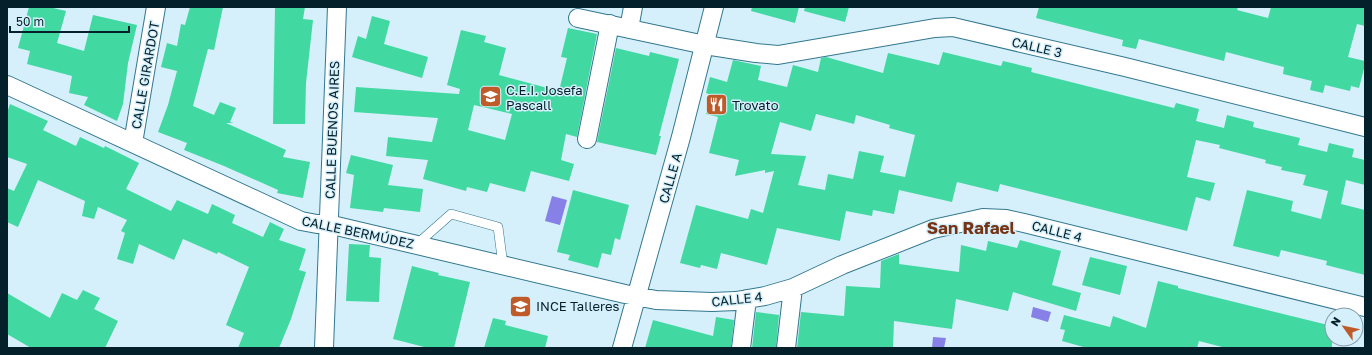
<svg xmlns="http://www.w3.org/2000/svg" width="1372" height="355" font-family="'Golos Text',sans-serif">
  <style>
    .water { fill: #8781e7 }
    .building { fill: #41d8a1; fill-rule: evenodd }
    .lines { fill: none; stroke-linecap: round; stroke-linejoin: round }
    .service-casing { stroke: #337890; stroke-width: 10 }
    .minor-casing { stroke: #337890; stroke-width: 20 }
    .service { stroke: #fff; stroke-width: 9 }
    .minor { stroke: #fff; stroke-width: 18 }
    .labels { text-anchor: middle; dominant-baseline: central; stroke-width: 3; stroke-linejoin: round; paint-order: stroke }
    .street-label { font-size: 13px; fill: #04212b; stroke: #d6f0fb }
    .poi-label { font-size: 13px; fill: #04212b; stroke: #d6f0fb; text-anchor: start }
    .district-label { font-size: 17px; font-weight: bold; fill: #743415; stroke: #d6f0fb }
  </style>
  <rect width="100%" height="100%" fill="#d6f0fb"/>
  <path class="water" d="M552,196L567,200L560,225L545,221Z
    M1033,307L1051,312L1048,322L1031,317Z
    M933,337L946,338L944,348H932Z"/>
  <path class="building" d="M29,7H49L66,11L57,43L84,51L93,15L137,25L128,63L123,104L117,121L84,105L88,97L69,93L72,76L27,64L30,51L18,48Z
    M190,7H223L214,50L208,49L193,106L214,115L220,102L236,108L230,122L234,123H226L286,150L283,157L310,162L303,198L277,193L278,190L224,166L184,150L187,143L158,132L168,105L177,71L161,67L167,43L177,46L181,24L185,25Z
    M275,7H305L303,19L313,20L306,83L305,124H273Z
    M752,7H799L795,23L751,11Z
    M805,7H849L845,22L804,11Z
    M1039,7H1238L1237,10L1268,18L1271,7H1365V26L1357,24L1348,57L1365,61V65L1359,88L1351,86L1350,91L1325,85L1323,93L1310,90L1312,81L1283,74L1284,67L1226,52L1224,61L1139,39L1136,49L1122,46L1123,40L1036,18Z
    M372,16L390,21L384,44L428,57L422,78L352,57L358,36L366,39Z
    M568,28L597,34L577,137L566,134L561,160L574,164L569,181L531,171L525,192L490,183L487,192L467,187L466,191L423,179L428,160L386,156L388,137L432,142L438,118L354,112L356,87L459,94L460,89L447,85L461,30L486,36L484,42L506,48L499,75L559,91L567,58L561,57ZM474,105L512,114L505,140L468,130Z
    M616,48L649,56L650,52L679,59L659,136H661L656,155L597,142Z
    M943,52L1001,66L1003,61L1032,68L1031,72L1174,108L1176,103L1199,109L1196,121L1224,128L1227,115L1254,122L1253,127L1300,138L1298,145L1327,152L1329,143L1354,149L1352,157L1365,160V185L1346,180L1341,204L1365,210V275L1326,265L1327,261L1281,250L1279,257L1233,246L1247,190L1293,201L1291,211L1321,219L1328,191L1303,185L1306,175L1281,170L1282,167L1265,163L1266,160L1219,148L1220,145L1196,140L1187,177L1215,183L1210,201L1196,197L1187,231L1000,184L998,192L957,182L952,202L899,190L894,214L873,210L872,216L846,211L840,241L777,228L767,265L721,253L717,269L701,265L700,268L680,263L696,205L748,219L751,209L763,213L774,171L765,173V170L735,176L739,160L709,153L718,117L706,114L711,95L706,93L710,77L727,82L733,60L761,66L758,80L787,87L793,65L818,72L821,58L826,57L883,73L888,53L939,65ZM816,114L854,124L856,115L890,125L889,128L915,135L905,177L880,172L884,156L859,151L853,179L828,174L825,190L798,185L806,156L771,154L780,122L811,131Z
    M10,104L48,121L43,130L76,146L80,137L104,148L105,146L139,163L126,189L171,211L177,200L208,214L212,204L235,215L232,223L263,237L270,222L284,229L279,240L306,249L299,270L306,272L291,319L279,348H238L244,333L226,325L249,267L218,252L217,254L183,239L174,260L139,244L133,264L117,259L125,233L121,231L127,220L98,207L94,219L82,216L85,201L38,180L18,227L7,222V188L14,191L27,164L7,157V113Z
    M351,155L393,165L388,185L423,189L420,212L384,208L383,212L350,208L354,175L346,173Z
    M573,190L629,205L620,240L615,238L611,255L602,253L598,268L568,260L570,255L557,252Z
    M1020,240L1061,251L1052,285L1081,293L1076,311L1013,292L1008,311L956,299L952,329L894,321L893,348H797L801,312L844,316L846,286L880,288L881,261L899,254V264L959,272L961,245L986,251L988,241L1017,248Z
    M349,244L370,245L369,257L381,258L379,302L346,301Z
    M1090,257L1127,266L1120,295L1082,285Z
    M412,266L439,273L438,275L470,282L454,348H428L393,339Z
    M1158,281L1178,286V288L1328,325L1327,330L1332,332V348H1226L1199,341L1197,348H1087L1062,341L1065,330L1060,329L1064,315L1110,327L1113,316L1146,328Z
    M83,290L100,298L94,309L118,321L105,348H31L7,334V293L50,318L62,293L77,300Z
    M756,312L779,315L776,348H752Z
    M716,317L734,320L731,348H645L653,320L713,336Z
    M493,318L506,321L505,325L548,336L545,348H484Z"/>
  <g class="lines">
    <defs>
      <path id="service" d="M416,245L451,214L498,227L503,265"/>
      <path id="minor" d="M578,18L705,45L756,53L778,55L935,28L953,27L1125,67L1365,127
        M629,29L633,7
        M7,85L301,221L317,224H328L625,294L656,300L712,302L736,301L765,296L793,288L842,265L933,229L983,218L1006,219L1024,223L1365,307
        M587,139L610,24
        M133,143L156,7
        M324,348L337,7
        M622,348L681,137L714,7
        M741,348L747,299
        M786,348L793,288"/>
    </defs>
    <use href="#service" class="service-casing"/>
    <use href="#minor" class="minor-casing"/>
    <use href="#service" class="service"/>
    <use href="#minor" class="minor"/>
  </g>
  <defs>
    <symbol id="school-square" viewBox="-11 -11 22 22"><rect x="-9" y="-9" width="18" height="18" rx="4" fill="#bf5a29" stroke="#d6f0fb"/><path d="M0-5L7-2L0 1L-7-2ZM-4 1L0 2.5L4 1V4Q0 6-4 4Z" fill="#fff"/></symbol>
    <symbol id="restaurant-square" viewBox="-11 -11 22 22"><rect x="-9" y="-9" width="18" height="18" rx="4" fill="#bf5a29" stroke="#d6f0fb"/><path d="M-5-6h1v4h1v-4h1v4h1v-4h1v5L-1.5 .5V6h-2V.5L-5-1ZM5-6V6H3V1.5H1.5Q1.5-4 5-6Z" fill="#fff"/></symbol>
    <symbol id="university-square" viewBox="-11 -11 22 22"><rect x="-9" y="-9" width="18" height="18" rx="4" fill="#bf5a29" stroke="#d6f0fb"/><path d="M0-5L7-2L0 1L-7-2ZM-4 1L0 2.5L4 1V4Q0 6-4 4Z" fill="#fff"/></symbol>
  </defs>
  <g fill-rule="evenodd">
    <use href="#school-square" x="478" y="84" width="25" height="25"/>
    <use href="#restaurant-square" x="704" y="92" width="25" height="25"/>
    <use href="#university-square" x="508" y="294" width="25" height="25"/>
  </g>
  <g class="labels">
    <g class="street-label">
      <text transform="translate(1037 47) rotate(13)">CALLE 3</text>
      <text transform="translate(145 75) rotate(-80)">CALLE GIRARDOT</text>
      <text transform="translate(332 130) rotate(-88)">CALLE BUENOS AIRES</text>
      <text transform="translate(670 178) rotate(-74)">CALLE A</text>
      <text transform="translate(1057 231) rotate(14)">CALLE 4</text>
      <text transform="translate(358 232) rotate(12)">CALLE BERMÚDEZ</text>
      <text transform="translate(737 299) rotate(-6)">CALLE 4</text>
    </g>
    <g class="poi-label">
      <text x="506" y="90">C.E.I. Josefa<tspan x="506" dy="15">Pascall</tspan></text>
      <text x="732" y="105">Trovato</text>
      <text x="536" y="306">INCE Talleres</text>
    </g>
    <g class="district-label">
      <text x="971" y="227">San Rafael</text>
    </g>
  </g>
  <rect width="1372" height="355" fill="none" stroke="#04212b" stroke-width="16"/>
  <g transform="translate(1344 327) rotate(303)"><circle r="19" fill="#d6f0fb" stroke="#829da8"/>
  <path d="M0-3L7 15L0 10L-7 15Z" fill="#bf5a29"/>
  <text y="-6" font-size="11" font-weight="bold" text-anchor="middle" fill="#04212b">N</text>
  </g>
  <path d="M10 26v6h119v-6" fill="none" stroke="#04212b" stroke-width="2"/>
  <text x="16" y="26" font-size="12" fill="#04212b" stroke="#d6f0fb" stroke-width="3" paint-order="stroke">50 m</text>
</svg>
